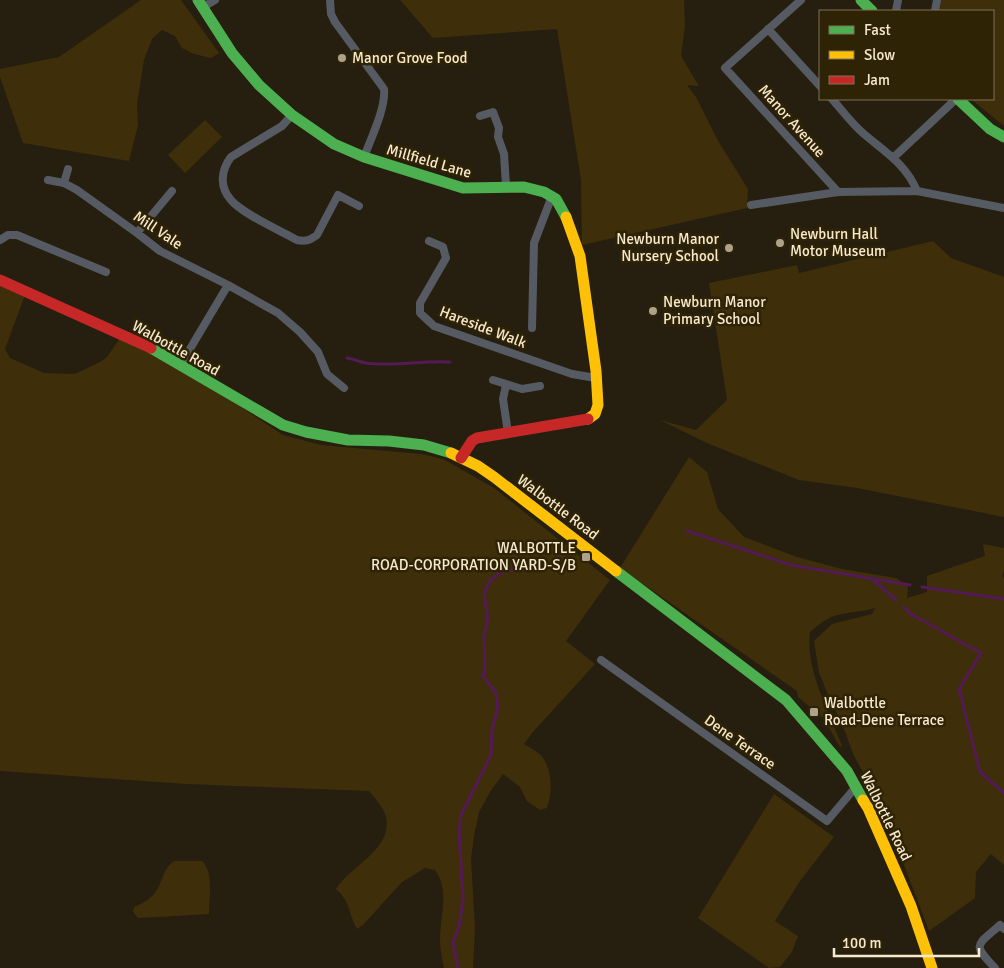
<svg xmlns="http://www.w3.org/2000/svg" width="1004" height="968" font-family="Signika,sans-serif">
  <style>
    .green { fill: #3e2f0a }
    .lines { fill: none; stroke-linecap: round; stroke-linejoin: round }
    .stream { stroke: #541a56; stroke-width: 3 }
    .street { stroke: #565a62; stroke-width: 8 }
    .fast { stroke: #4caf50; stroke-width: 11 }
    .slow { stroke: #ffc107; stroke-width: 11 }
    .jam { stroke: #c62828; stroke-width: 11 }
    .poi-dot { fill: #aea28b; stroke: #2f2306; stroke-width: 2 }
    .labels { text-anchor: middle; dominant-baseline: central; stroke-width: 5; stroke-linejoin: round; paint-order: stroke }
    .poi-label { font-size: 15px; fill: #f7e9ce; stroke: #2f2306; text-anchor: start }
    .street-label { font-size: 15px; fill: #f7e9ce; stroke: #2f2306 }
  </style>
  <rect width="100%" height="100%" fill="#261f0f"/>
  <path class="green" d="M141,0H181L219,53L211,58L194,54L182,48L175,36L162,30L152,39L144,60L137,104L138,125L129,161L23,143L0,77V69L59,57Z
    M400,0H684L685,26L681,56L699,86L687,85L696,97L717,139L748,189L747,208L582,245L581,180L557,29L433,38Z
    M940,0H1004V126L971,99H993V11H939Z
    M205,120L222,137L185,173L168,155Z
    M933,241L951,258L1004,277V517L857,488L799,480L707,443L660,420L696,430L727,400L709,283L797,265L799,273Z
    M0,286L25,295L5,349L10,358L44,373L75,374L100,362L107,357L120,338L197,378L283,435L321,445L421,454L443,459L494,488L610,580L566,641L595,664L532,733L524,744C530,748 539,752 543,758C553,772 552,793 547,808L540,810L527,801L520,787L503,774L490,792L479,812L474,836L471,859L475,928L473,968H444C442,959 440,949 440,940C440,917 450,889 435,870L425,868L402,882L363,925L357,929C348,913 351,902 336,889C350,866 393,850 386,817C384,808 375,798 369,791L187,784L0,771Z
    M689,457L707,472L718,509L744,537L797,557L842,569L896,578L908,587L907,598L927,592V576L985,556L983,544L1004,548V571L1002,577L1004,578V865L991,854L976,872L975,898L929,931L881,804L854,756L844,729L826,690L819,672L814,641L832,624L872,614L875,608C862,612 847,612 834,616C825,619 817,626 810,632C805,669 829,712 842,746L840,747L824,719L798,697L797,691L620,568Z
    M774,794L834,837L800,881L775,921L798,936L792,952L780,967L769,968L698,918Z
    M174,861H202C214,872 209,899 209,914L138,918L133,912L134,907C144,903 153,898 158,888C164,877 163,869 174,861Z"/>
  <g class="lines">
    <path class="stream" d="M347,358C353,359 360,362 366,363C394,367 422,360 450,362
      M687,531L791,565L910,585
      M872,579L896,600
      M922,587L1004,599
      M904,607L911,614L981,653L959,689L980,772L1004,793
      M458,968L453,942L459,927L463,900L459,832L461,815L491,755L492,730L498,708L496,693L483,676L485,666L484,635L488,619L484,595L489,581L502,572L539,564L552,563L561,554"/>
    <path class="street" d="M330,0L331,14L335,22L384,89C386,108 371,138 364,157
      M801,0L725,68L838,192
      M203,7L215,0
      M896,11L898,0
      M935,11L937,0
      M768,29L820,86
      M832,99C842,110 852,124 864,134C885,152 906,164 917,191
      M292,115L282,126L231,157C221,170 219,187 231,200C241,213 281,231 297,240C306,242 310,240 317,235L338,195L359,206
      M480,116L493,112L499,128L498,137L504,154L506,186
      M894,157L956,99
      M48,180L64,183L77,190L137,233L160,251L228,285L278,313L300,332L318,352L327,374L344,388
      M64,183L68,169
      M751,205L838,192L917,191L1004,208
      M137,233L172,191
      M0,240L8,235H17L106,272
      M429,241L443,247L446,258L420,303V313L434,326L572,374L596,378
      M532,328L534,243L552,196
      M181,364L228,285
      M493,380L522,389L540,386
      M506,385L503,399L508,433
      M601,660L827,821L855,788
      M995,968C971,943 977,946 1000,925L1004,929"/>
    <path class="fast" d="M198,0L232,53L259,85L292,115L334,144L364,157L463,188L524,187L544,192L556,199L566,217
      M861,0L872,11
      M958,99L990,129L1004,137
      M151,348L283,425L306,432L348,440L389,441L424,445L451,453
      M616,571L786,700L847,771L863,800"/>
    <path class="slow" d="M566,217L580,256L596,371L598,405L595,414L588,419
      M451,453L478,466L494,477L616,571
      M863,800L868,808L911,906L932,968"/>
    <path class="jam" d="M0,280L151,348
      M461,458L472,441L477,438L588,419"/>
  </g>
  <g class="poi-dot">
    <circle cx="342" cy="58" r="5"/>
    <circle cx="780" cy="243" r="5"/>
    <circle cx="729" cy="248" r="5"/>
    <circle cx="653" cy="311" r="5"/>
    <rect x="581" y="552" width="10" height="10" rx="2.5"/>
    <rect x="809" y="707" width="10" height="10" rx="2.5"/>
  </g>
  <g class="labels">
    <g class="poi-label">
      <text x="352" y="58">Manor Grove Food</text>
      <text x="790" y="234">Newburn Hall<tspan x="790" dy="17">Motor Museum</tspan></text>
      <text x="719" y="239" text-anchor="end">Newburn Manor<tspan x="719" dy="17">Nursery School</tspan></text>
      <text x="663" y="302">Newburn Manor<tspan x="663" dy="17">Primary School</tspan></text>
      <text x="576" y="548" text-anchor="end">WALBOTTLE<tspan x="576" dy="17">ROAD-CORPORATION YARD-S/B</tspan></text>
      <text x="824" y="703">Walbottle<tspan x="824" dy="17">Road-Dene Terrace</tspan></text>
    </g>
    <g class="street-label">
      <text transform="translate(792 121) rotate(48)">Manor Avenue</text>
      <text transform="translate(429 161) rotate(16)">Millfield Lane</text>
      <text transform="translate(158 230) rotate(34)">Mill Vale</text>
      <text transform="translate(483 327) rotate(21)">Hareside Walk</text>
      <text transform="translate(176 348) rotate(29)">Walbottle Road</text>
      <text transform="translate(558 507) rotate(37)">Walbottle Road</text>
      <text transform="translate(740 742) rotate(35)">Dene Terrace</text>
      <text transform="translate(886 816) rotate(64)">Walbottle Road</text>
    </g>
  </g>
  <rect x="819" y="10" width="175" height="90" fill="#2f2306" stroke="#7f7256"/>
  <rect x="829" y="26" width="25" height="8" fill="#4caf50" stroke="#7f7256"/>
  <text x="864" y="35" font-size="15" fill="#f7e9ce">Fast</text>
  <rect x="829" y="51" width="25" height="8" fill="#ffc107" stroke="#7f7256"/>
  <text x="864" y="60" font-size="15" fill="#f7e9ce">Slow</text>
  <rect x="829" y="76" width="25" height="8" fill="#c62828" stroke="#7f7256"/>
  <text x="864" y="85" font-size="15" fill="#f7e9ce">Jam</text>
  <path d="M834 948v8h145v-8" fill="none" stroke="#f7e9ce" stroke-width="2.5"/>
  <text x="842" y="948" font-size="15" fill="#f7e9ce" stroke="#2f2306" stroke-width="4" paint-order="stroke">100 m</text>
</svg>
